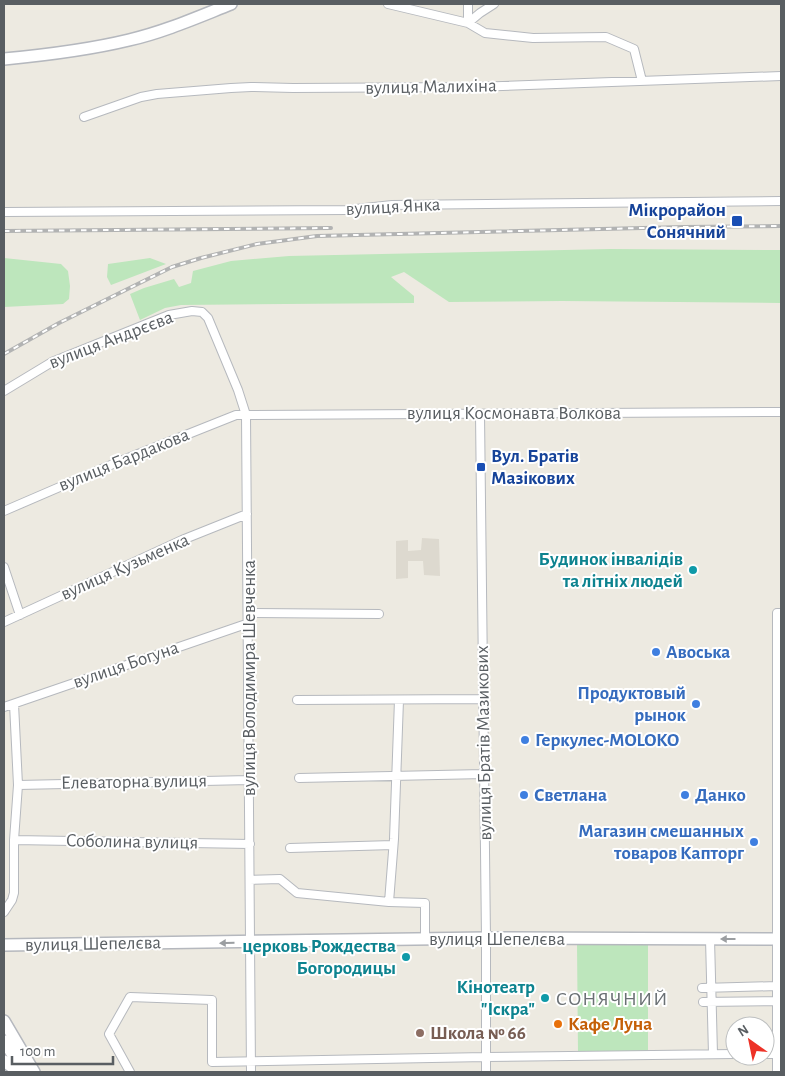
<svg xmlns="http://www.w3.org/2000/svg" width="785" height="1076" font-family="'Alegreya Sans',sans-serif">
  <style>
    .education { fill: #ddd9cf }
    .green { fill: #bde6bc }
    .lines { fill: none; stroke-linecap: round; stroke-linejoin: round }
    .street-casing { stroke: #b6b9be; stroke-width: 10 }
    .secondary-casing { stroke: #b5b8be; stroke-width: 14 }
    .street { stroke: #fff; stroke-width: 8 }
    .secondary { stroke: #fff; stroke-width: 11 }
    .rail-casing { stroke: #b2b3b3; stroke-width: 4 }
    .rail { stroke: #fff; stroke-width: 2; stroke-dasharray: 5.5; stroke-linecap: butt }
    .oneway { fill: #9b9ea1 }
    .transit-dot { fill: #1a4fb4; stroke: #fff; stroke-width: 2 }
    .culture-dot { fill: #0f9aa8; stroke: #fff; stroke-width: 2 }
    .shop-dot { fill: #3f7fe0; stroke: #fff; stroke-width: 2 }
    .food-dot { fill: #e8710a; stroke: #fff; stroke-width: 2 }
    .education-dot { fill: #8d6e63; stroke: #fff; stroke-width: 2 }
    .labels { text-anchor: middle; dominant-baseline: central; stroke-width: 4; stroke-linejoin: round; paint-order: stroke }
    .street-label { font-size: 19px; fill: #595e62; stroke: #fff }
    .transit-label { font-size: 19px; font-weight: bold; fill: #164399; stroke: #fff; text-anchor: end }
    .culture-label { font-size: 19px; font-weight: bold; fill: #0d838f; stroke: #fff; text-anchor: end }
    .shop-label { font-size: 19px; font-weight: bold; fill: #366cbe; stroke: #fff; text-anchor: start }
    .food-label { font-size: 19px; font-weight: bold; fill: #c56008; stroke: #fff; text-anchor: start }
    .education-label { font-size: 19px; font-weight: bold; fill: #785e54; stroke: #fff; text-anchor: start }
    .neighbourhood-label { font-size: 20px; letter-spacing: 1px; fill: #6a7074; stroke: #fff }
  </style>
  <rect width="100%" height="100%" fill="#edeae1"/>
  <path class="education" d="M422,538L439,539L440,576L424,575L423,561H408V578L396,579V541L408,540V551L421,550Z"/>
  <path class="green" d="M610,249L781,250V303L562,301L449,302L404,272L391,277L414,296V303L181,305L165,308L140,320L130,294L144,288L174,279L179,287L191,283L193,271L231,261L289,256Z
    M4,258L61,264L68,271L70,286L69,299L63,304L4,307Z
    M150,258L166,264L111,285L107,277L108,264Z
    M648,943V1052H578L577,944Z"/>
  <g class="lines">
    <defs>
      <path id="street" d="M388,4L468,23L480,13L494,4
        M468,4V23L485,33L533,38L606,37L634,49L642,81
        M84,117L141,97L157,94L231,88L251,87L293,88L473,87L781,76
        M4,212L347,210L392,205L781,201
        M4,391L52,362L169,315L192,311L202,312L208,318L238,390L246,415L251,1072
        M480,414L486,938V1072
        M4,511L113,464L236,415L781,412
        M4,567L20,615
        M248,613L379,614
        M4,622L182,540L247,514
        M297,700L483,699
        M4,707L249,623
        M299,778L484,774
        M18,785L250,780
        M14,840L250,844
        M290,848L393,845
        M250,880L280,879L297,893L389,902L425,903V939
        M389,902L394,839L399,700
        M4,912L12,900L14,893V840L18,785L14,704
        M710,939L713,1054
        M702,988L777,986
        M703,1002L777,1001
        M765,1054H779
        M130,1072L109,1034L130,997L212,1000V1062L486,1057L735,1054
        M777,1072V613H781"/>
      <path id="secondary" d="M4,59C46,55 88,50 129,40C164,32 198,17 231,4
        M4,945L486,938L781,939
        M4,1021L34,1072
        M4,1041L24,1072
        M4,1061L19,1072"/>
    </defs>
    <use href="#street" class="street-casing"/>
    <use href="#secondary" class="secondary-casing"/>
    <use href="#street" class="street"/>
    <use href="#secondary" class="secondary"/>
    <defs>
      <path id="rail" d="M4,231L331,228
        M4,354L59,323L172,267L201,258L257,244L317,236L684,227L781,226"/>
    </defs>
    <use href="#rail" class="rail-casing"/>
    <use href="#rail" class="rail"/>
  </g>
  <defs><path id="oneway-solid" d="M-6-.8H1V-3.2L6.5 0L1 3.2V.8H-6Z" transform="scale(1.25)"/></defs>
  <g class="oneway">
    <use href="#oneway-solid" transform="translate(728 939) rotate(-180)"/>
    <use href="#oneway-solid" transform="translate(227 943) rotate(179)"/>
  </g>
  <g class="transit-dot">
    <rect x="731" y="215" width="12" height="12" rx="2.5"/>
    <rect x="476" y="462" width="10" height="10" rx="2.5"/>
  </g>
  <g class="culture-dot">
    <circle cx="693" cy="570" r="5"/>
    <circle cx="406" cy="957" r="5"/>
    <circle cx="545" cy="998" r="5"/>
  </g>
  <g class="shop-dot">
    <circle cx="656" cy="652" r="5"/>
    <circle cx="696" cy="704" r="5"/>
    <circle cx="525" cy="740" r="5"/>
    <circle cx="524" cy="795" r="5"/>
    <circle cx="685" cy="795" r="5"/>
    <circle cx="754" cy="842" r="5"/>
  </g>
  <circle class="food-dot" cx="558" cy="1024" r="5"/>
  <circle class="education-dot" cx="420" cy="1033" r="5"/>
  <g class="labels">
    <g class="street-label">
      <text transform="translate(431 87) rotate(-1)">вулиця Малихіна</text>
      <text transform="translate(393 207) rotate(-3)">вулиця Янка</text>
      <text transform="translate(111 340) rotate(-21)">вулиця Андрєєва</text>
      <text x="514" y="413">вулиця Космонавта Волкова</text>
      <text transform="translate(124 460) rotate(-22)">вулиця Бардакова</text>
      <text transform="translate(125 567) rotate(-24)">вулиця Кузьменка</text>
      <text transform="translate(126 665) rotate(-19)">вулиця Богуна</text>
      <text transform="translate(249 678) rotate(-90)">вулиця Володимира Шевченка</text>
      <text transform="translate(484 743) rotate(-91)">вулиця Братів Мазикових</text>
      <text transform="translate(134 782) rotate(-1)">Елеваторна вулиця</text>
      <text transform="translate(132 842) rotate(1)">Соболина вулиця</text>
      <text x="497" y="939">вулиця Шепелєва</text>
      <text transform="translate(93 944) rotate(-1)">вулиця Шепелєва</text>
    </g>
    <g class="transit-label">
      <text x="726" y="210">Мікрорайон<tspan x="726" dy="22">Сонячний</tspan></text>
      <text x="491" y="456" text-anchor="start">Вул. Братів<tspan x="491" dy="22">Мазікових</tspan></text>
    </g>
    <g class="culture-label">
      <text x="683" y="559">Будинок інвалідів<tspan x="683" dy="22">та літніх людей</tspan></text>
      <text x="396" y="946">церковь Рождества<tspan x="396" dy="22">Богородицы</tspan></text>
      <text x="535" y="987">Кінотеатр<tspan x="535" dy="22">"Іскра"</tspan></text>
    </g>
    <g class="shop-label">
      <text x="666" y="652">Авоська</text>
      <text x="686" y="693" text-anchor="end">Продуктовый<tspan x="686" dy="22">рынок</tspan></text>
      <text x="535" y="740">Геркулес-MOLOKO</text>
      <text x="534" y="795">Светлана</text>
      <text x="695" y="795">Данко</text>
      <text x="744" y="831" text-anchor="end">Магазин смешанных<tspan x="744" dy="22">товаров Капторг</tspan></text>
    </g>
    <g class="food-label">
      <text x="568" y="1024">Кафе Луна</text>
    </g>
    <g class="education-label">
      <text x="430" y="1033">Школа № 66</text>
    </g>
    <g class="neighbourhood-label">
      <text x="612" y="999">СОНЯЧНИЙ</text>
    </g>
  </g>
  <rect width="785" height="1076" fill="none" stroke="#595e62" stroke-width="10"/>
  <g transform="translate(750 1041) rotate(327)"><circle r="24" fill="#ffffff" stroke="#bdbfc0"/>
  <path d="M0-4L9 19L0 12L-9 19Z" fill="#ed3227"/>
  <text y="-8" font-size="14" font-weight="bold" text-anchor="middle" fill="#595e62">N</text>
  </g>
  <path d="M12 1056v8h101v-8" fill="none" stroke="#595e62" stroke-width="2.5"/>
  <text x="20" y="1056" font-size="15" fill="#595e62" stroke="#ffffff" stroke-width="4" paint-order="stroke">100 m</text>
</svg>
